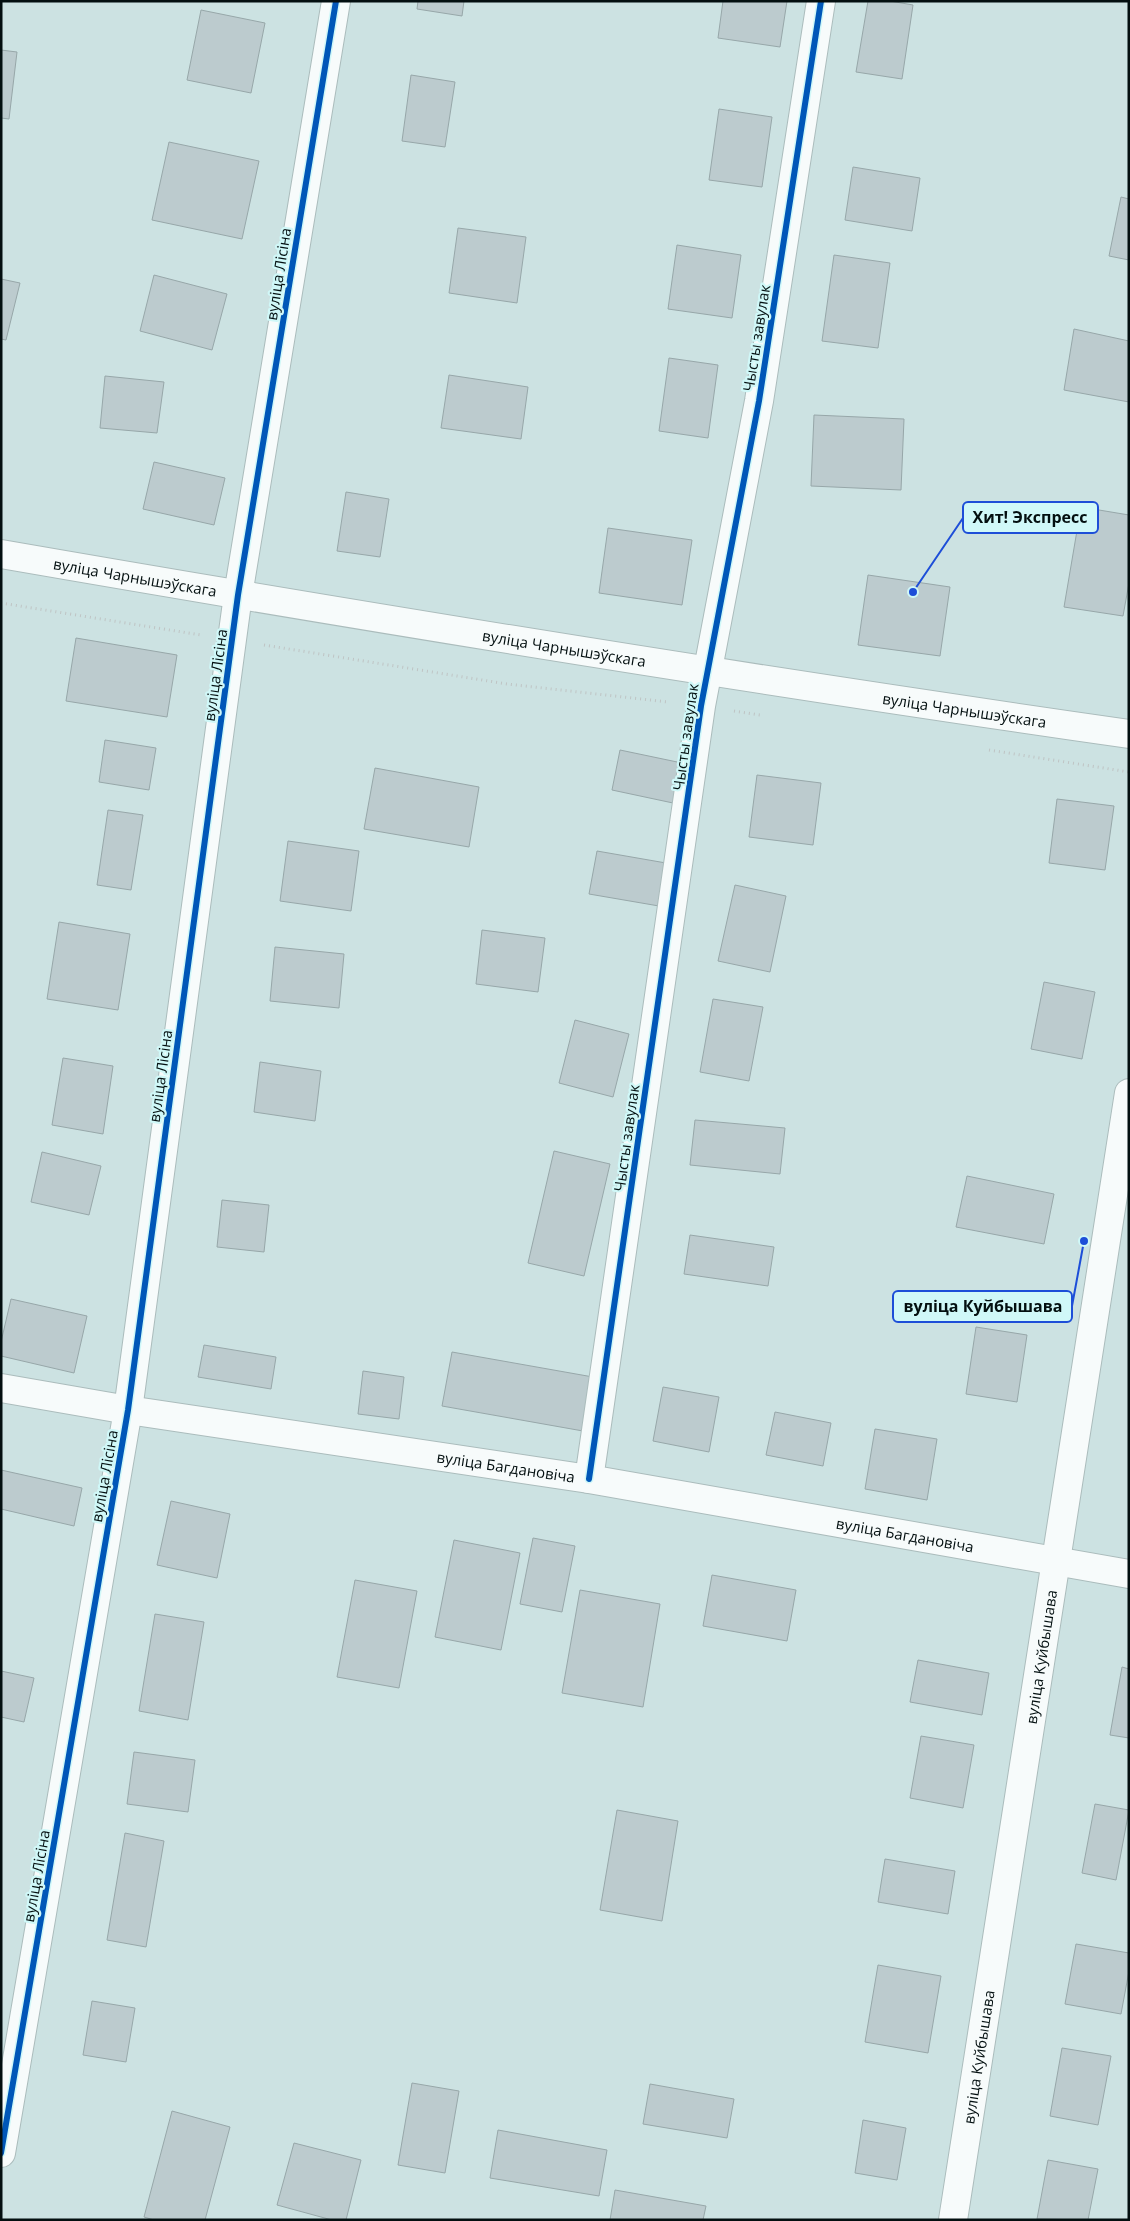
<svg xmlns="http://www.w3.org/2000/svg" width="1130" height="2221" font-family="'Open Sans',sans-serif">
  <style>
    .building { fill: #bccbce; stroke: #97a7a9 }
    .lines { fill: none; stroke-linecap: round; stroke-linejoin: round }
    .minor-casing { stroke: #abbcbc; stroke-width: 30 }
    .major-casing { stroke: #abbcbc; stroke-width: 30 }
    .path { stroke: #bfc4c4; stroke-width: 3; stroke-dasharray: 1 4; stroke-linecap: butt }
    .minor { stroke: #f7fbfb; stroke-width: 28 }
    .major { stroke: #f7fbfb; stroke-width: 28 }
    .cycleway-casing { stroke: #d0f8f8; stroke-width: 9 }
    .cycleway { stroke: #0057b8; stroke-width: 6 }
    .labels { text-anchor: middle; dominant-baseline: central; stroke-width: 4.5; stroke-linejoin: round; paint-order: stroke }
    .street-label { font-size: 15px; fill: #030f10; stroke: #d0f8f8 }
    .leader { fill: none; stroke: #1d4ed8; stroke-width: 2 }
    .callout-dot { fill: #1d4ed8; stroke: #d0f8f8; stroke-width: 2 }
    .callout { fill: #d0f8f8; stroke: #1d4ed8; stroke-width: 2 }
    .callout-label { font-size: 16px; text-anchor: middle; font-weight: bold; fill: #030f10 }
  </style>
  <rect width="100%" height="100%" fill="#cce2e2"/>
  <path class="building" d="M418,1H464L462,16L417,9Z
    M723,1H787L780,47L718,38Z
    M868,1H890L913,5L902,79L856,72Z
    M201,10L265,23L251,93L187,80Z
    M1,50L17,52L9,119L1,118Z
    M411,75L455,82L445,147L402,141Z
    M719,109L772,117L762,187L709,180Z
    M169,142L259,161L242,239L152,220Z
    M853,167L920,178L912,231L845,220Z
    M1121,197L1129,199V260L1109,256Z
    M458,228L526,237L517,303L449,293Z
    M677,245L741,255L732,318L668,309Z
    M834,255L890,263L878,348L822,341Z
    M154,275L227,294L212,350L140,331Z
    M1,279L20,283L6,340L1,339Z
    M1074,329L1129,341V402L1064,390Z
    M669,358L718,365L708,438L659,431Z
    M449,375L528,387L521,439L441,428Z
    M105,376L164,382L157,433L100,428Z
    M814,415L904,419L901,490L811,486Z
    M154,462L225,478L214,525L143,509Z
    M346,492L389,499L380,557L337,551Z
    M1081,507L1129,515V583L1123,616L1064,607Z
    M608,528L692,540L682,605L599,593Z
    M868,575L950,587L940,656L858,645Z
    M76,638L177,655L167,717L66,701Z
    M105,740L156,748L149,790L99,782Z
    M620,750L682,763L673,803L612,790Z
    M375,768L479,787L469,847L364,829Z
    M757,775L821,783L813,845L749,837Z
    M1057,799L1114,806L1105,870L1049,863Z
    M108,810L143,815L131,890L97,885Z
    M288,841L359,851L351,911L280,901Z
    M597,851L666,863L659,906L589,894Z
    M735,885L786,896L770,972L718,961Z
    M59,922L130,934L118,1010L47,999Z
    M482,930L545,938L538,992L476,984Z
    M275,947L344,954L339,1008L270,1001Z
    M1044,982L1095,992L1082,1059L1031,1049Z
    M713,999L763,1007L749,1081L700,1072Z
    M575,1020L629,1034L613,1097L559,1083Z
    M63,1058L113,1066L103,1134L52,1125Z
    M260,1062L321,1071L315,1121L254,1112Z
    M695,1120L785,1128L780,1174L690,1165Z
    M554,1151L610,1164L584,1276L528,1263Z
    M42,1152L101,1166L89,1215L31,1202Z
    M967,1176L1054,1194L1044,1244L956,1227Z
    M222,1200L269,1205L264,1252L217,1247Z
    M690,1235L774,1247L768,1286L684,1274Z
    M11,1299L87,1316L74,1373L1,1356V1342Z
    M976,1327L1027,1335L1017,1402L966,1394Z
    M204,1345L276,1357L271,1389L198,1377Z
    M452,1352L593,1377L583,1431L442,1406Z
    M363,1371L404,1377L399,1419L358,1414Z
    M663,1387L719,1397L709,1452L653,1441Z
    M775,1412L831,1423L823,1466L766,1455Z
    M875,1429L937,1439L927,1500L865,1489Z
    M1,1470L82,1488L74,1526L1,1509Z
    M171,1501L230,1514L217,1578L157,1565Z
    M533,1538L575,1546L562,1612L520,1604Z
    M454,1540L520,1553L501,1650L435,1637Z
    M712,1575L796,1590L787,1641L703,1626Z
    M355,1580L417,1591L399,1688L337,1677Z
    M580,1590L660,1604L643,1707L562,1693Z
    M155,1614L204,1622L188,1720L139,1711Z
    M918,1660L989,1673L982,1715L910,1702Z
    M1122,1667L1129,1669V1738L1110,1735Z
    M1,1671L34,1678L24,1722L1,1717Z
    M921,1736L974,1745L963,1808L910,1798Z
    M134,1752L195,1760L188,1812L127,1804Z
    M1095,1804L1129,1810L1116,1880L1082,1873Z
    M617,1810L678,1821L662,1921L600,1910Z
    M125,1833L164,1841L146,1947L107,1940Z
    M885,1859L955,1871L948,1914L878,1902Z
    M1076,1944L1129,1953V1971L1121,2014L1065,2004Z
    M878,1965L941,1976L928,2053L865,2042Z
    M92,2001L135,2008L126,2062L83,2055Z
    M1062,2048L1111,2056L1098,2125L1050,2116Z
    M412,2083L459,2091L445,2173L398,2165Z
    M650,2084L734,2099L727,2138L643,2124Z
    M172,2111L230,2127L205,2220H154L144,2217Z
    M863,2120L906,2128L897,2180L855,2173Z
    M498,2130L607,2150L599,2196L490,2178Z
    M294,2143L361,2160L346,2220H332L277,2205Z
    M1048,2160L1098,2169L1088,2220L1037,2219Z
    M615,2190L706,2206L703,2220H610Z"/>
  <g class="lines">
    <defs>
      <g id="minor">
        <path id="s1" d="M1,1388L128,1410L589,1479L1129,1574"/>
        <path d="M589,1479L701,706L759,401L821,1"/>
        <path d="M1,2153L128,1410L238,595L336,1"/>
        <path id="s2" d="M953,2220L1129,1093"/>
      </g>
      <g id="major">
        <path id="s3" d="M1,554C376,619 752,680 1129,734"/>
      </g>
    </defs>
    <use href="#minor" class="minor-casing"/>
    <use href="#major" class="major-casing"/>
    <path class="path" d="M1,603L201,635
      M264,645L507,684L668,702
      M734,711L760,715
      M989,750L1129,772"/>
    <use href="#minor" class="minor"/>
    <use href="#major" class="major"/>
    <defs>
      <path id="cycleway" d="M589,1479L701,706L759,401L821,1
        M1,2153L128,1410L238,595L336,1"/>
    </defs>
    <use href="#cycleway" class="cycleway-casing"/>
    <use href="#cycleway" class="cycleway"/>
  </g>
  <g class="labels">
    <g class="street-label">
      <text transform="translate(278 274) rotate(-81)">вуліца Лісіна</text>
      <text transform="translate(756 338) rotate(-81)">Чысты завулак</text>
      <text stroke="none"><textPath href="#s3" startOffset="136">вуліца Чарнышэўскага</textPath></text>
      <text stroke="none"><textPath href="#s3" startOffset="571">вуліца Чарнышэўскага</textPath></text>
      <text transform="translate(215 675) rotate(-82)">вуліца Лісіна</text>
      <text stroke="none"><textPath href="#s3" startOffset="976">вуліца Чарнышэўскага</textPath></text>
      <text transform="translate(685 737) rotate(-82)">Чысты завулак</text>
      <text transform="translate(160 1076) rotate(-82)">вуліца Лісіна</text>
      <text transform="translate(626 1138) rotate(-82)">Чысты завулак</text>
      <text stroke="none"><textPath href="#s1" startOffset="511">вуліца Багдановіча</textPath></text>
      <text transform="translate(104 1476) rotate(-80)">вуліца Лісіна</text>
      <text stroke="none"><textPath href="#s1" startOffset="916">вуліца Багдановіча</textPath></text>
      <text stroke="none"><textPath href="#s2" startOffset="570">вуліца Куйбышава</textPath></text>
      <text transform="translate(36 1876) rotate(-80)">вуліца Лісіна</text>
      <text stroke="none"><textPath href="#s2" startOffset="165">вуліца Куйбышава</textPath></text>
    </g>
  </g>
  <path class="leader" d="M913 592L963 518M1084 1241L1072 1306"/>
  <g class="callout-dot">
    <circle cx="913" cy="592" r="5"/>
    <circle cx="1084" cy="1241" r="5"/>
  </g>
  <g class="callout">
    <rect x="963" y="502" width="135" height="31" rx="5"/>
    <rect x="893" y="1291" width="179" height="31" rx="5"/>
  </g>
  <g class="callout-label">
    <text x="1030" y="523">Хит! Экспресс</text>
    <text x="983" y="1312">вуліца Куйбышава</text>
  </g>
  <rect width="1130" height="2221" fill="none" stroke="#030f10" stroke-width="5"/>
</svg>
